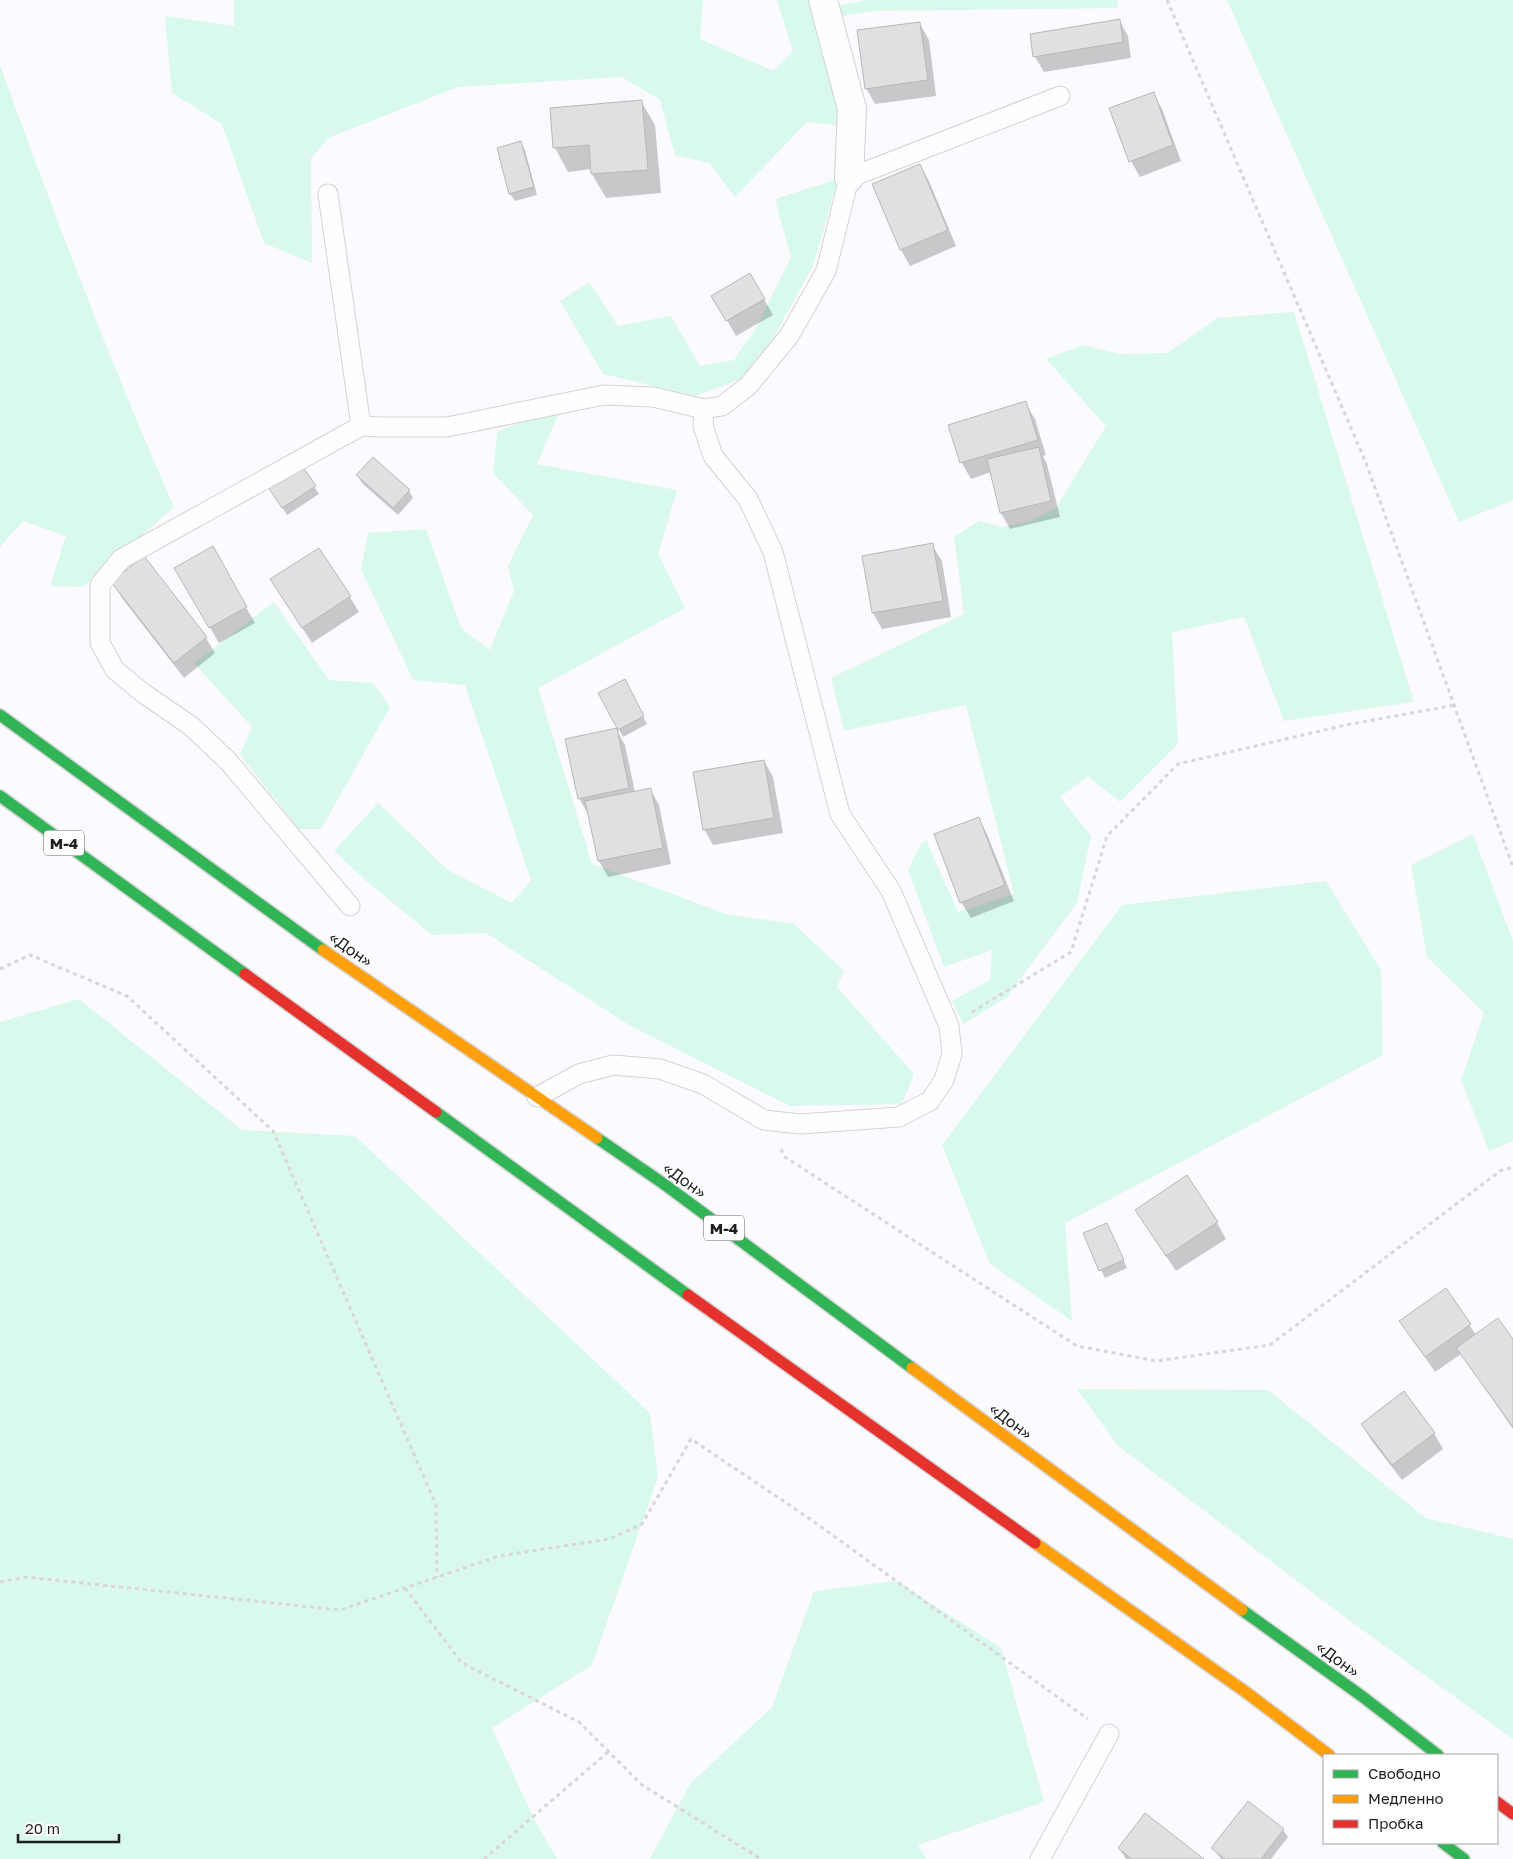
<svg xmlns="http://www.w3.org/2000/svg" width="1513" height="1859" font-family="'Golos Text',sans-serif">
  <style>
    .green { fill: #d8f9eb }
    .shadow { fill: #0003 }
    .building { fill: #e1dfe0; stroke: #b8b7b8 }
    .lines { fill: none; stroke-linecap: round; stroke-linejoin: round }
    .lane-casing { stroke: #d3d2d5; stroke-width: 21 }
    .street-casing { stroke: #d3d2d5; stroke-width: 30 }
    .fast-casing { stroke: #d3d2d5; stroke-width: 14 }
    .slow-casing { stroke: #d3d2d5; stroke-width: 14 }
    .jam-casing { stroke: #d3d2d5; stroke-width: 14 }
    .path { stroke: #d7d7d8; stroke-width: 3; stroke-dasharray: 4 4; stroke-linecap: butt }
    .lane { stroke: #fefeff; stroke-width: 19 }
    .street { stroke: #fefeff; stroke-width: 28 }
    .fast { stroke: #30b455; stroke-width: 11 }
    .slow { stroke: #ff9f0a; stroke-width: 11 }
    .jam { stroke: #e5322d; stroke-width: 11 }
    .labels { text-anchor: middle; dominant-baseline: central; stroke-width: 4; stroke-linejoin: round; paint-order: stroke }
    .shield { fill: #fff; stroke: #626264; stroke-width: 1 }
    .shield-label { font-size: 15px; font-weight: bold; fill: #1f1f21 }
    .street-label { font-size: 16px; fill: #1f1f21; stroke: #fff }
  </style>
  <rect width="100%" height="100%" fill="#fbfafe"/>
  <path class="green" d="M234,0H703L700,39L773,71L793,51L777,0H809L812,11L867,0H1118L1117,8L874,11L816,20L844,126L807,122L735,197L709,163L675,155L660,100L622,77L458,87L330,137L311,158L312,263L264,243L222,124L172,93L165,16L234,26Z
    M1227,0H1513V500L1459,522Z
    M0,65C54,214 110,362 174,507L83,587L50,586L66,536L23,521L0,547Z
    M838,179L813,266L772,340L741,379L696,396L603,374L560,301L589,282L618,326L671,316L700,366L734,360L756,328L791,257L775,199Z
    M1294,312L1414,702L1284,721L1244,617L1172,632L1178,744L1120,802L1088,776L1060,797L1091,836L1077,903L1006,998L963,1024L952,1001L990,980L992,950L944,967L908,870L921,844L926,840L958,912L1014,894L966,705L844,731L831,678L964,614L954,537L979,521L1001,527L1028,522L1056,508L1106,426L1046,359L1083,345L1120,354L1168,353L1217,318Z
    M562,405L537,464L677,490L658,554L685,608L538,688L592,864L726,914L794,924L844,971L837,987L914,1074L902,1104L790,1106L629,1025L486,933L432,935L365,880L334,851L378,803L448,870L512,903L531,880L465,685L413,680L361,569L368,533L426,529L461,628L490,650L514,591L508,566L533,515L493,473L497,432Z
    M274,602L329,680L373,683L390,707L321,829H299L240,755L252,727L194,663Z
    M1473,834L1513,941V1141L1489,1151L1461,1080L1484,1013L1427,957L1411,865Z
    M1326,881L1381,970L1383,1055L1065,1223L1072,1321L990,1264L942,1145L1122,905Z
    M79,999L242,1130L355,1136L650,1413L658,1477L592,1665L492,1728L534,1819L557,1859H0V1022Z
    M1077,1389L1268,1390L1426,1518L1513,1539V1739L1357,1626L1118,1446Z
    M896,1581L1001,1648L1044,1802L918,1845L926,1859H650L690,1784L772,1707L814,1591Z"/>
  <path class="shadow" d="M1119,20L1128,36L1131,58L1044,72L1035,57Z
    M920,24L929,40L936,96L875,104L866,88Z
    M1153,93L1162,109L1181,161L1140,177L1131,161Z
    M641,101L655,125L661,193L606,198L592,174V169L568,172L555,148Z
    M521,143L525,150L537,195L515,201L510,194L498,149Z
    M920,165L929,181L956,246L910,266L901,250L873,184Z
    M750,275L773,315L736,336L713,296Z
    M1025,403L1035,419L1046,455L1043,456L1047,464L1060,517L1010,529L1001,513L991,472L971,479L962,463L950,426Z
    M301,466L319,494L287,515L274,494Z
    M357,475L409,491L413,498L398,515L362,483Z
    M932,545L942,561L951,617L882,629L873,613L863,557Z
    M212,548L255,623L219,643L176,569Z
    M113,583L206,638L215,653L184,678L122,598Z
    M281,595L350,597L359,612L312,643Z
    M628,688L647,724L623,737L600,693Z
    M616,729L625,745L635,792L650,789L659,805L671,864L608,877L599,861L588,814L579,798Z
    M764,761L773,777L783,833L713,845L704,829Z
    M978,818L987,834L1014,901L971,918L961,902Z
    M1217,1223L1226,1239L1176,1271L1146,1226Z
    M1111,1232L1127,1268L1105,1278L1084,1234Z
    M1446,1290L1476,1335L1513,1341V1429L1461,1354L1435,1372L1401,1322Z
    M1362,1424L1434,1433L1443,1449L1402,1480L1371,1440Z
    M1283,1830L1288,1837L1271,1859H1221L1213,1848Z
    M1119,1848L1202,1859H1126Z"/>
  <path class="building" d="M1120,19L1123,42L1033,57L1030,34Z
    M920,22L928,80L865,89L857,30Z
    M1154,92L1173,145L1129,162L1109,108Z
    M642,100L648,170L591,174L589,145L553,148L550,108Z
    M521,141L534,187L509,194L497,148Z
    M920,164L948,230L900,250L872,184Z
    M750,273L765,299L726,321L711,296Z
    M1026,401L1038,440L960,463L948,425Z
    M1039,447L1051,501L1000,513L987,459Z
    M373,457L410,490L393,508L356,475Z
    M301,464L316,486L282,508L268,487Z
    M933,543L943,601L872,613L862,556Z
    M213,546L247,607L209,628L174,568Z
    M319,548L351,596L302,628L270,579Z
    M144,556L207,637L174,663L111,582Z
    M625,679L644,716L618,730L598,693Z
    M617,728L629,788L578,799L565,739Z
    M764,760L774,818L703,830L693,772Z
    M651,788L663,848L598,861L585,801Z
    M979,817L1005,885L960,903L934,834Z
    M1187,1175L1218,1222L1166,1256L1135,1210Z
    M1107,1223L1124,1260L1099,1271L1083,1233Z
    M1446,1288L1471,1324L1425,1357L1399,1321Z
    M1498,1318L1513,1339V1427L1456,1348Z
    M1404,1391L1435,1433L1392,1465L1361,1424Z
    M1248,1801L1284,1829L1261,1859H1225L1211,1848Z
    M1145,1813L1204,1859H1132L1118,1848Z"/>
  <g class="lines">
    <defs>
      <path id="lane" d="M328,194L361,426L121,559L100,585V643L115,670L143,693L191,726L228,761L350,906
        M361,426L379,427H447L604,395L653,397L704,409L722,406L748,386L789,336L826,271L849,178L1060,96
        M537,1097L579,1074L613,1065L660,1069L703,1084L764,1120L800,1124L899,1117L930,1101L944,1080L952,1054L949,1026L891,891L840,814L773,552L748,499L713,456L703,426L704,409
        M1040,1859L1109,1734"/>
      <path id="street" d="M823,0L852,109L849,178"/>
      <path id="fast" d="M0,715L323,950
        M0,796L245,974
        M436,1112L688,1295
        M597,1138L664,1184L912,1368
        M1242,1610L1363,1697L1438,1755
        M1443,1843L1464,1859"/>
      <path id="slow" d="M323,950L597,1138
        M912,1368L1242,1610
        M1035,1543L1247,1693L1329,1755"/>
      <path id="jam" d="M245,974L436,1112
        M688,1295L1035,1543
        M1497,1802L1513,1814"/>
    </defs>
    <use href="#lane" class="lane-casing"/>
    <use href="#street" class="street-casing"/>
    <use href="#fast" class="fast-casing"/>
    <use href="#slow" class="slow-casing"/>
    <use href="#jam" class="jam-casing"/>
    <path class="path" d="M1167,0L1366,463L1513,867
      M0,969L30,955L127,996L273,1131L436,1505L437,1577
      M972,1012L1071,952L1107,836L1178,764L1346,725L1455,705
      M781,1149L785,1157L1077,1346L1156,1361L1270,1345L1500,1171L1513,1167
      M0,1582L25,1577L340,1610L499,1556L609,1539L642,1524L691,1439L810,1519L1088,1719
      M405,1588L462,1663L579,1722L642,1785L761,1859
      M484,1859L608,1752"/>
    <use href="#lane" class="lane"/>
    <use href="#street" class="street"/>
    <use href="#fast" class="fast"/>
    <use href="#slow" class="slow"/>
    <use href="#jam" class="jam"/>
  </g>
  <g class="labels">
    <g class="shield">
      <rect x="44" y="830.5" width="40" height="25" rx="4"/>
      <rect x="704" y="1215.5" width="40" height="25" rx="4"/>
    </g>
    <g class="shield-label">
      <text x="64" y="843">М-4</text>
      <text x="724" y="1228">М-4</text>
    </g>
    <g class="street-label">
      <text transform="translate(351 949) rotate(35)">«Дон»</text>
      <text transform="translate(685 1180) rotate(36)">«Дон»</text>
      <text transform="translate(1011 1421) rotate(37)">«Дон»</text>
      <text transform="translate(1338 1659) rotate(36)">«Дон»</text>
    </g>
  </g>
  <rect x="1323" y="1754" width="175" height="90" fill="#ffffff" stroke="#a5a5a6"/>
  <rect x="1333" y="1770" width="25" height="8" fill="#30b455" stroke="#a5a5a6"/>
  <text x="1368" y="1779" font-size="15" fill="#1f1f21">Свободно</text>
  <rect x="1333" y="1795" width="25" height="8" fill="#ff9f0a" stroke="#a5a5a6"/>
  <text x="1368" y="1804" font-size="15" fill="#1f1f21">Медленно</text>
  <rect x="1333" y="1820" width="25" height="8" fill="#e5322d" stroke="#a5a5a6"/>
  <text x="1368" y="1829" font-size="15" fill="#1f1f21">Пробка</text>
  <path d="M18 1834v8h101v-8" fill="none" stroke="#1f1f21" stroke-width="2.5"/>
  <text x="25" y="1834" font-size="15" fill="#1f1f21" stroke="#ffffff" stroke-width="4" paint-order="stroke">20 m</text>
</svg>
